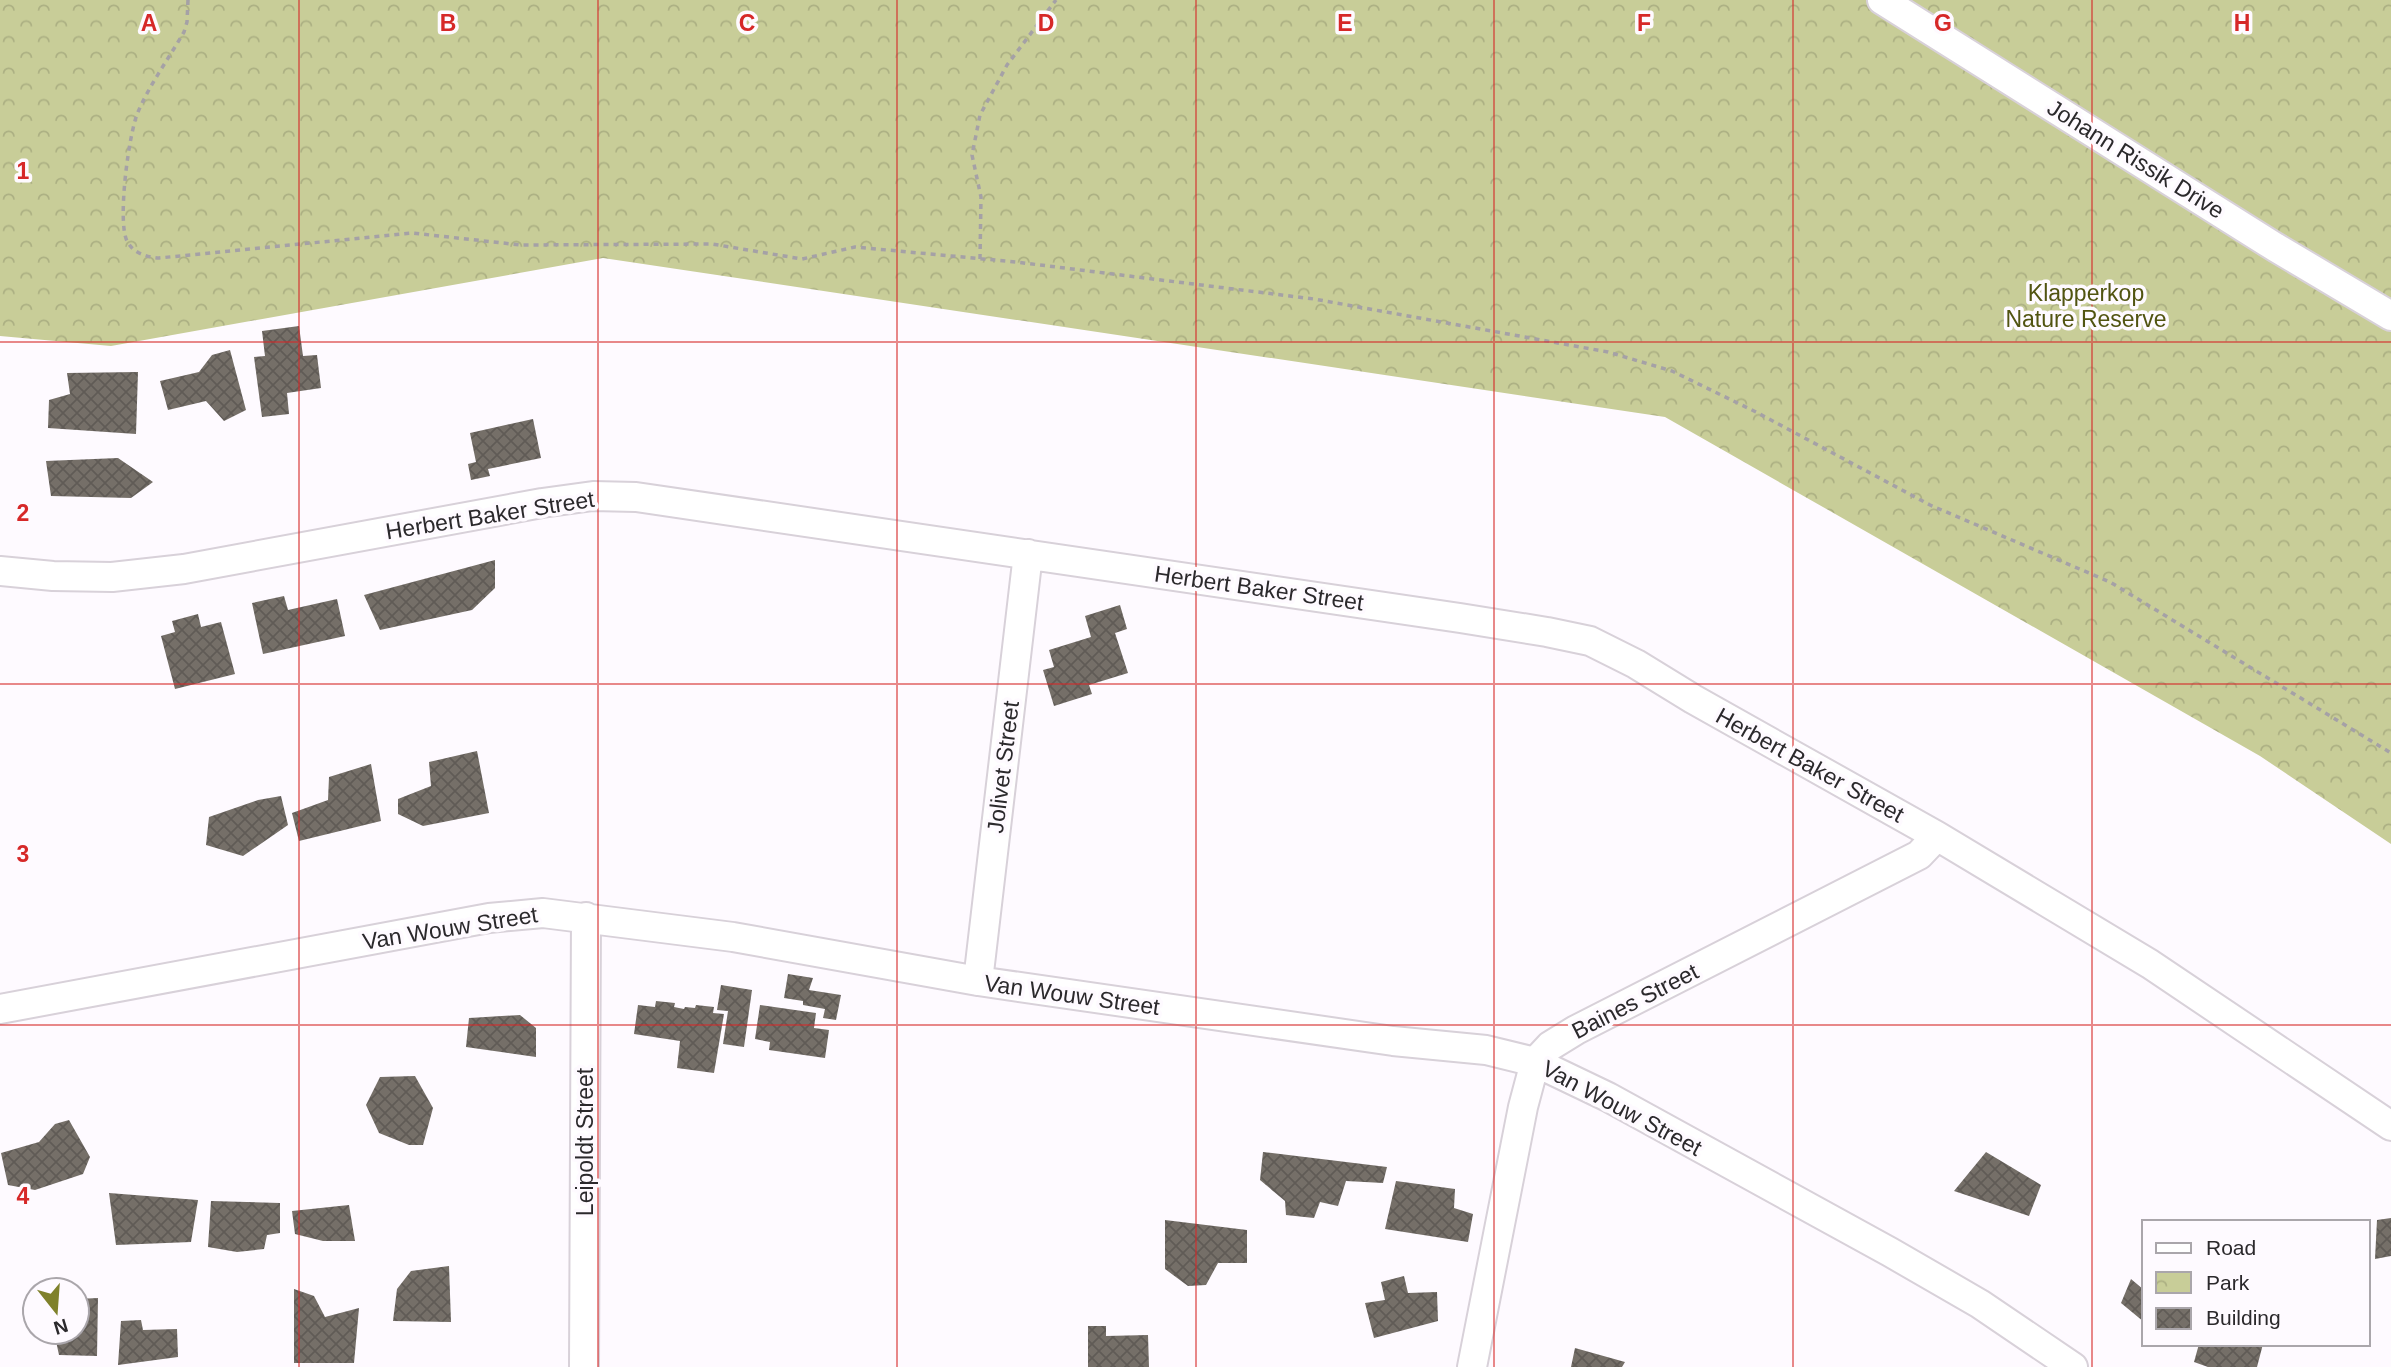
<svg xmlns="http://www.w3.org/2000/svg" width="2391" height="1367" font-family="Helvetica,sans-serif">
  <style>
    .park { fill: url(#park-crowns) }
    .building { fill: url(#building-cross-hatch) }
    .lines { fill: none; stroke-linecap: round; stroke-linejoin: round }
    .minor-casing { stroke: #d8d1d9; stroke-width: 32 }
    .path { stroke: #a5a1a6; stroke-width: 3.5; stroke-dasharray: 5 5; stroke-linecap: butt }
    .minor { stroke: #fff; stroke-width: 28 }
    .grid { fill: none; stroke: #d62828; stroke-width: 2; stroke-opacity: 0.55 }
    .labels { text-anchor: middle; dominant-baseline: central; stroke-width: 7; stroke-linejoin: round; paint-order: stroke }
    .street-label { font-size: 23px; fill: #2b292c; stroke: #fefaff }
    .park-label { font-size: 23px; fill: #515411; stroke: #fefaff }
    .grid-label { font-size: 23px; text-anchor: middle; font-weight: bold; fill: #d62828; stroke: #fefaff; stroke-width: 7; stroke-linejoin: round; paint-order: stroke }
  </style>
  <defs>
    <pattern id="park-crowns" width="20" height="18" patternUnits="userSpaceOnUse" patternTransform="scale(1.75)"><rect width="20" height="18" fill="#c8cd98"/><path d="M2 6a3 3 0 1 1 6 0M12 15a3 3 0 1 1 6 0" fill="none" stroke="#acb083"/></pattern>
    <pattern id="building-cross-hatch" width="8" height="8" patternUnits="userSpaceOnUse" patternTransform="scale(1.75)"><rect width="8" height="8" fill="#756f68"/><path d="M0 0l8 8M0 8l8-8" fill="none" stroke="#605b56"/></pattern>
  </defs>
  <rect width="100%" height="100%" fill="#fefaff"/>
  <path class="park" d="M0,0H2391V844L2260,756L1665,417L603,258L111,346L0,336Z"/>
  <path class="building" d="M299,326L303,356L317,355L321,388L287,393L289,414L262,417L254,357L265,356L262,331Z
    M230,350L246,410L224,421L206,401L168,410L160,381L199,372L212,355Z
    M138,372L136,434L48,428L49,400L70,394L67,373Z
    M533,419L541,458L488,469L490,476L471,480L468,464L476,462L470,433Z
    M118,458L153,482L131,498L51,496L46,461Z
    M495,560V588L472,610L380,630L364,595Z
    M284,596L288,610L337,599L345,636L263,654L252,603Z
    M1120,605L1127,629L1115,633L1128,673L1089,685L1092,694L1054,706L1043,670L1054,667L1049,650L1091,637L1085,616Z
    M198,614L201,627L221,622L235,674L175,689L161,636L175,632L172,621Z
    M477,751L489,813L423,826L398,814V799L431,786L429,762Z
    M371,764L381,821L299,841L292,813L328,800L329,777Z
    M281,796L288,825L243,856L206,845L209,817L258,800Z
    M788,974L813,978L809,990L841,995L836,1020L823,1018L825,1009L803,1005V1001L784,998Z
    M721,985L752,990L744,1047L723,1044L728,1011L717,1010Z
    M656,1001L675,1003L674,1007L684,1009L685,1007L695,1008L696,1005L714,1007L713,1013L724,1014L714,1073L677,1068L680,1041L634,1034L638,1005L655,1007Z
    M760,1005L816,1013L814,1028L829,1030L825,1058L769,1050L770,1042L755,1039Z
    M520,1015L536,1028V1057L466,1047L469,1018Z
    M415,1076L433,1108L423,1145H409L379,1133L366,1105L380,1077Z
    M69,1120L90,1157L83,1174L35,1190L8,1185L1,1153L39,1142L55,1124Z
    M1263,1152L1387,1167L1383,1183L1346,1181L1338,1206L1320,1202L1314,1218L1286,1215L1285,1201L1260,1180Z
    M1986,1152L2041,1185L2029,1216L1954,1191Z
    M1396,1181L1455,1189L1454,1208L1473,1214L1468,1242L1385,1229Z
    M109,1193L198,1200L191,1242L116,1245Z
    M211,1201L280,1203V1233L267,1235L264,1249L237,1252L208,1247Z
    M349,1205L355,1241H323L295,1234L292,1211Z
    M2391,1218V1256L2375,1259L2377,1220Z
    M1165,1220L1247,1230V1263H1218L1206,1285L1188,1286L1165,1269Z
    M449,1266L451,1322L393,1321L397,1289L411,1271Z
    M1404,1276L1408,1293L1437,1292L1438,1321L1374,1338L1365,1303L1385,1300L1381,1282Z
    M2131,1279L2144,1290V1322L2121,1303Z
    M294,1289L314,1296L325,1317L359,1308L354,1363H294Z
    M98,1298L97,1356L59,1355L54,1332H77V1299Z
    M141,1320L143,1330L177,1329L178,1357L118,1365L121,1321Z
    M1088,1326H1106V1336L1148,1335L1149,1367H1088Z
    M2199,1344H2263L2257,1367H2208L2194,1362Z
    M1575,1348L1625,1362L1622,1367H1571Z"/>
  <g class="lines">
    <defs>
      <path id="minor" d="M1882,0L2275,247L2391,316
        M0,571L53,576L112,577L184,569L542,503L593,496L636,497L1460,618L1547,632L1590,641L1636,664L1693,699L1937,836L2150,964L2391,1126
        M978,981L1028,554
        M0,1009L489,918L543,913L733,937L978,981L1393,1041L1486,1050L1535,1062L1608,1097L1890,1252L1980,1304L2073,1367
        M584,1367L586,917
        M1472,1367L1523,1107L1535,1062L1550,1046L1576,1030L1919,855L1937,836"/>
    </defs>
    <use href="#minor" class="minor-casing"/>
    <path class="path" d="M188,0L187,22L184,32C169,58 150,84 138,112C129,132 117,221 127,241C133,253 146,257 159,258L412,233L521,245L712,244L802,259L855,247L1016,262L1314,299L1608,352L1672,371L1756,412L1930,505L2110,582L2391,753
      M980,259L981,197L972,155L980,115L1007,65L1056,0"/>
    <use href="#minor" class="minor"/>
  </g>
  <path class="grid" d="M299,0V1367M598,0V1367M897,0V1367M1196,0V1367M1494,0V1367M1793,0V1367M2092,0V1367M0,342H2391M0,684H2391M0,1025H2391"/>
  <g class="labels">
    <g class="street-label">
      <text transform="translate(2136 159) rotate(32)">Johann Rissik Drive</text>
      <text transform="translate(490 515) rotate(-9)">Herbert Baker Street</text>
      <text transform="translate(1259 588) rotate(8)">Herbert Baker Street</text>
      <text transform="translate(1810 765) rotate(29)">Herbert Baker Street</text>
      <text transform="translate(1003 767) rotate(-83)">Jolivet Street</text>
      <text transform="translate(450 928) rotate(-9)">Van Wouw Street</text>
      <text transform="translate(1072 995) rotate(8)">Van Wouw Street</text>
      <text transform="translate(1635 1001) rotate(-27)">Baines Street</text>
      <text transform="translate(1622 1108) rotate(28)">Van Wouw Street</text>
      <text transform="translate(585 1142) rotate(-90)">Leipoldt Street</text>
    </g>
    <g class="park-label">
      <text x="2086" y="293">Klapperkop<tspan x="2086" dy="26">Nature Reserve</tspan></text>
    </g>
  </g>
  <g class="grid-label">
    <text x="149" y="31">A</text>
    <text x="448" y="31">B</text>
    <text x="747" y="31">C</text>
    <text x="1046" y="31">D</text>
    <text x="1345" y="31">E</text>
    <text x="1644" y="31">F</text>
    <text x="1943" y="31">G</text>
    <text x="2242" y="31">H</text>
    <text x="23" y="179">1</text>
    <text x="23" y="521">2</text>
    <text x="23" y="862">3</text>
    <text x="23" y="1204">4</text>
  </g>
  <rect x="2142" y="1220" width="228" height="126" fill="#fefaff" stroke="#aaa6ab" stroke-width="2"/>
  <rect x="2156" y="1243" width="35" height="10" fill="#ffffff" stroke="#aaa6ab" stroke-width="2"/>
  <text x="2206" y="1255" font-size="21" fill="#2b292c">Road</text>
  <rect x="2156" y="1272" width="35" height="21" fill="url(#park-crowns)" stroke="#aaa6ab" stroke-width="2"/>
  <text x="2206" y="1290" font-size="21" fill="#2b292c">Park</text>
  <rect x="2156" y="1308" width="35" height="21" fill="url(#building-cross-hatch)" stroke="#aaa6ab" stroke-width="2"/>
  <text x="2206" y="1325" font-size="21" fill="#2b292c">Building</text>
  <g transform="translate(56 1311) rotate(163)"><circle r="33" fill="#fefaff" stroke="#aaa6ab" stroke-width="2"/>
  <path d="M0-5L12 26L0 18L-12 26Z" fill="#7f812b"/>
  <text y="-10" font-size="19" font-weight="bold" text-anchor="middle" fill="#2b292c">N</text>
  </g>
</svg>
